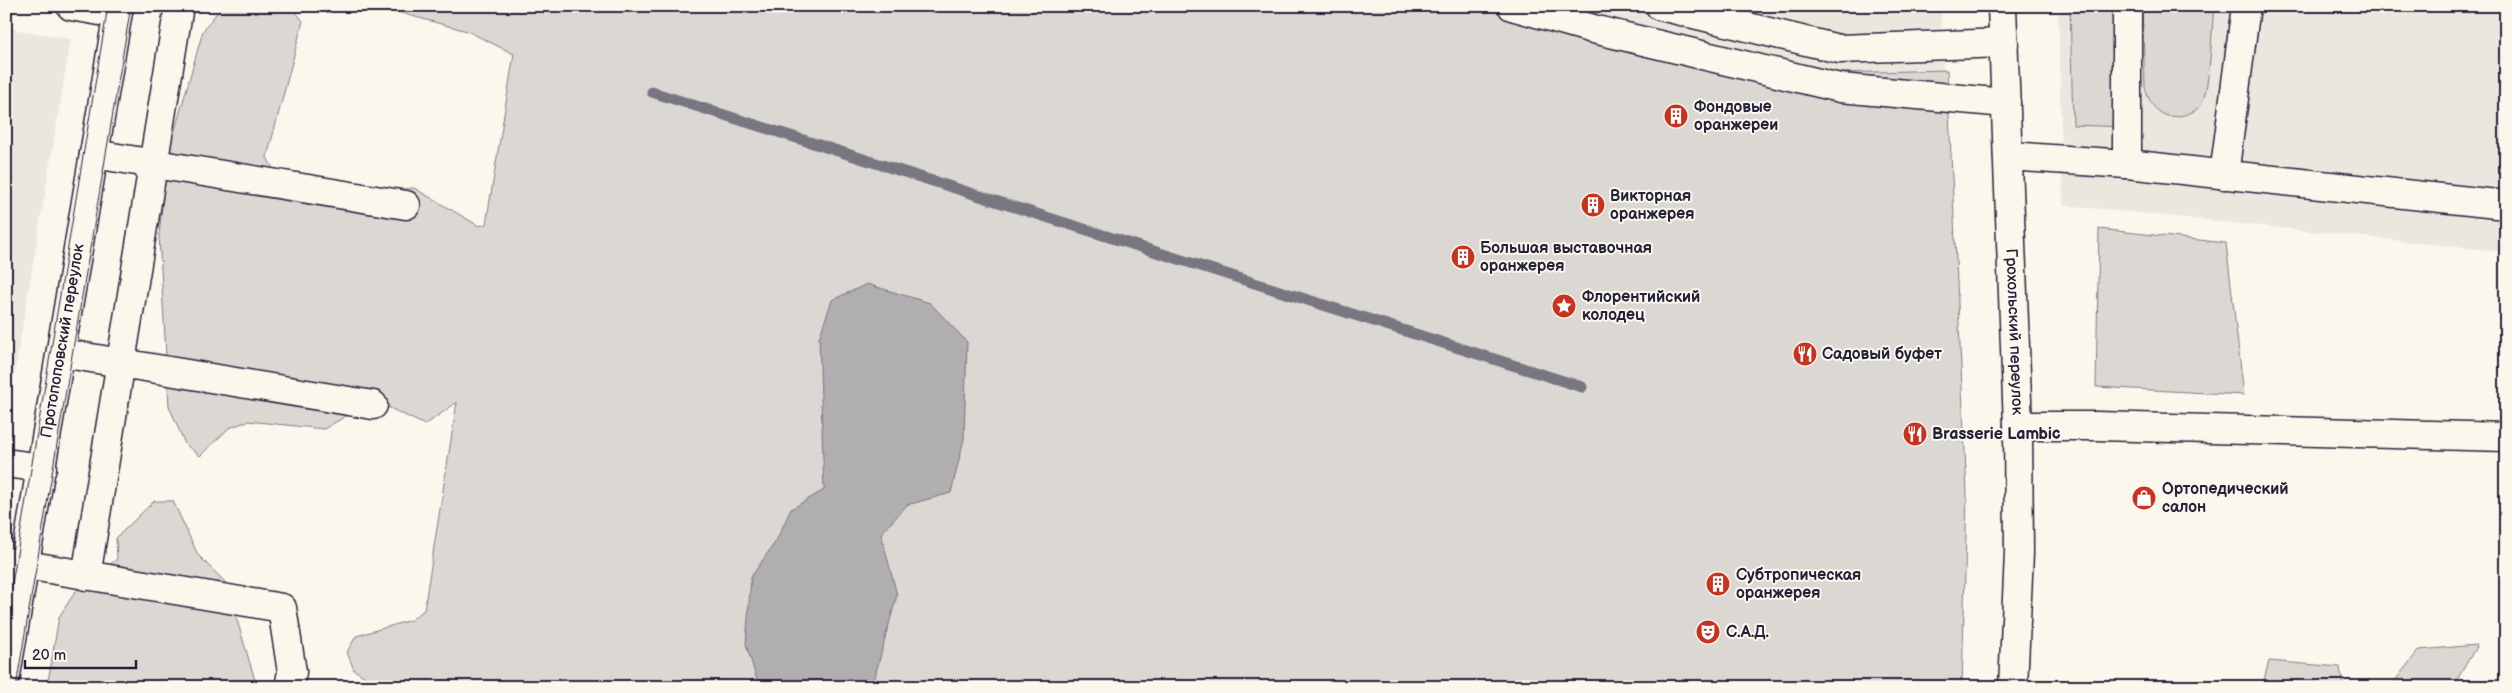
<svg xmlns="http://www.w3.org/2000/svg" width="2512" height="693" font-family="'Balsamiq Sans',sans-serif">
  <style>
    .built { fill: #ebe7df }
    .green { fill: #dbd8d3; stroke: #7e7d87 }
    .water { fill: #b1aeb0; stroke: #787681 }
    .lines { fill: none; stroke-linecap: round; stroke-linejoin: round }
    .stream { stroke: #787681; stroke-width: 11 }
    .minor-casing { stroke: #22223b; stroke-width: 31 }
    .minor { stroke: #fbf7ec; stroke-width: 28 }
    .tram { stroke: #22223b; stroke-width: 1 }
    .labels { text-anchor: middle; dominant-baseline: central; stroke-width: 4; stroke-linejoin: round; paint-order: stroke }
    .poi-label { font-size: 16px; font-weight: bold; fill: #22223b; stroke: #fbf7ec; text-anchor: start }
    .street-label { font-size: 16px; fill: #22223b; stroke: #fbf7ec }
  </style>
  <rect width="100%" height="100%" fill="#fbf7ec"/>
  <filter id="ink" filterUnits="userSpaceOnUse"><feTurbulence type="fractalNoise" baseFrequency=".02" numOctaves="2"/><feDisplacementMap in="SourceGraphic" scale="10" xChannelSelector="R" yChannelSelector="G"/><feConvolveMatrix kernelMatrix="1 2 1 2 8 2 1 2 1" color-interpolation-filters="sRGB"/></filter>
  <g filter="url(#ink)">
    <path class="built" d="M1597,6H1941L1943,71L1839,73L1596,16Z
      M2058,6H2506V252L2063,205Z
      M6,28L71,39L6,424Z"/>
    <path class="green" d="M222,6H291L303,21L267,157L284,192L302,199L414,188L479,226L486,224L514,54L467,31L375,6H1597L1596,16L1839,73L1947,70L1967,494L1962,687H381L354,670L347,652L356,636L411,620L424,610L457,402L425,425L373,400L324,429L248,421L229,428L200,456L185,444L169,406L159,236L167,158L203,31Z
      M2070,6H2126L2125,127L2073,125Z
      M2142,6H2214C2212,25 2210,95 2200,106C2194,114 2177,118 2168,116C2155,113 2147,98 2145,87Z
      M2099,229L2226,243L2244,395L2096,387Z
      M154,501H173L198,555L226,583L257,687H47L59,617L75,592L117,559L116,538Z
      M2477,645L2453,687H2390L2419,650Z
      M2269,661L2340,667L2343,687H2262Z"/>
    <path class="water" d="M867,284L930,303L967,342L964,439L951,493L907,505L881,534L897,595L872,687H759L746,644L751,577L776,541L791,509L824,490L819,338L832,300Z"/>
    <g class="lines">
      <path class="stream" d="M652,92L1582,387"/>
      <defs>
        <g id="minor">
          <path d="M71,6L117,14"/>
          <path d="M1512,6L1593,29L1840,88L2006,103"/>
          <path d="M1660,6L1839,49L2004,43"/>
          <path id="s1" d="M2002,6L2018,426L2019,553L2013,687"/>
          <path d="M2127,6V164"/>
          <path d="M94,154L406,205"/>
          <path d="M2008,156L2127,164L2506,205"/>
          <path d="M2224,175L2246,6"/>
          <path d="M61,353L373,405"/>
          <path d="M2018,426H2097L2506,437"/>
          <path d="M6,463L42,468"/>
          <path d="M8,562L282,608L292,672L289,687"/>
          <path d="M86,576L179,6"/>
          <path id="s2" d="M6,675L119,6"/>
        </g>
      </defs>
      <use href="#minor" class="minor-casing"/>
      <use href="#minor" class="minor"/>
      <path class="tram" d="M6,620L108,6
        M16,687L131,6"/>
    </g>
  </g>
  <defs>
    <symbol id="building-disc" viewBox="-11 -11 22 22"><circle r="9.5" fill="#c8321e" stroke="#fbf7ec"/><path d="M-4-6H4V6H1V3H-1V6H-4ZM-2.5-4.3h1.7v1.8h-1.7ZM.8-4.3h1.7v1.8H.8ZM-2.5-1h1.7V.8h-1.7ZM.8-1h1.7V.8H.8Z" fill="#fff"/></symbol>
    <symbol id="sight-disc" viewBox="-11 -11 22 22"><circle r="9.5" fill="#c8321e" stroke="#fbf7ec"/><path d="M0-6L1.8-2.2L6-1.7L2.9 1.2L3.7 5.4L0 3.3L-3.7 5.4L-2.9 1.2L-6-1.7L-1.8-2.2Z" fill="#fff"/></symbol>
    <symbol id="restaurant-disc" viewBox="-11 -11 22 22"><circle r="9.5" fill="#c8321e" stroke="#fbf7ec"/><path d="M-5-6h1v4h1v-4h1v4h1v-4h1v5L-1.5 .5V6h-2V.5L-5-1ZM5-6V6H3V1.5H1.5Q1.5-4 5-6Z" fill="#fff"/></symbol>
    <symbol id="shop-disc" viewBox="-11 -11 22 22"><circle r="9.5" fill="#c8321e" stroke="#fbf7ec"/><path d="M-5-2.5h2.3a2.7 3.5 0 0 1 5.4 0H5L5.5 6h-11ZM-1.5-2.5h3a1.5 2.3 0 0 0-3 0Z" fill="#fff"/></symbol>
    <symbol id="theatre-disc" viewBox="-11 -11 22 22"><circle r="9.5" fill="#c8321e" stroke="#fbf7ec"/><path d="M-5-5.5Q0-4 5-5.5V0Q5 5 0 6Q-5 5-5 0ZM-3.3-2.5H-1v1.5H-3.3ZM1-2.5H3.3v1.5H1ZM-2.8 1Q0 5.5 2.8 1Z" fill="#fff"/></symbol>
  </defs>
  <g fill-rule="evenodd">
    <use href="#building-disc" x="1662" y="102" width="28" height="28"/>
    <use href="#building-disc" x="1579" y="191" width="28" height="28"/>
    <use href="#building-disc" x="1449" y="243" width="28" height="28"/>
    <use href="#sight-disc" x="1550" y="292" width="28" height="28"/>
    <use href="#restaurant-disc" x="1791" y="340" width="28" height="28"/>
    <use href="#restaurant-disc" x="1901" y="420" width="28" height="28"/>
    <use href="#shop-disc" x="2130" y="484" width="28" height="28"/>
    <use href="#building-disc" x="1704" y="570" width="28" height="28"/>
    <use href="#theatre-disc" x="1694" y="618" width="28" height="28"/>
  </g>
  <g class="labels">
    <g class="poi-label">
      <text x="1694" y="107">Фондовые<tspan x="1694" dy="18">оранжереи</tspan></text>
      <text x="1610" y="196">Викторная<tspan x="1610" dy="18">оранжерея</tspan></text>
      <text x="1480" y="248">Большая выставочная<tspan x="1480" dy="18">оранжерея</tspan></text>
      <text x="1582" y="297">Флорентийский<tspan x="1582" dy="18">колодец</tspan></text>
      <text x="1822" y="354">Садовый буфет</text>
      <text x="1932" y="434">Brasserie Lambic</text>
      <text x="2162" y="489">Ортопедический<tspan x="2162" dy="18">салон</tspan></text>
      <text x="1736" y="575">Субтропическая<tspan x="1736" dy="18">оранжерея</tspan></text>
      <text x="1726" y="632">С.А.Д.</text>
    </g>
    <g class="street-label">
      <text stroke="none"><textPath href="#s1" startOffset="326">Грохольский переулок</textPath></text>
      <text stroke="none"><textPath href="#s2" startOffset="339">Протопоповский переулок</textPath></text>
    </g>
  </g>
  <rect width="2512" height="693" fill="none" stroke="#fbf7ec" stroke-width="25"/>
  <rect x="12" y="12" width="2487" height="668" fill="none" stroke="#22223b" stroke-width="2" filter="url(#ink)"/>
  <path d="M25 660v8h111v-8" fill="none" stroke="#22223b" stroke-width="2.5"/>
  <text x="32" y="660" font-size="15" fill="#22223b" stroke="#fbf7ec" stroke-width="4" paint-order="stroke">20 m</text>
</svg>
